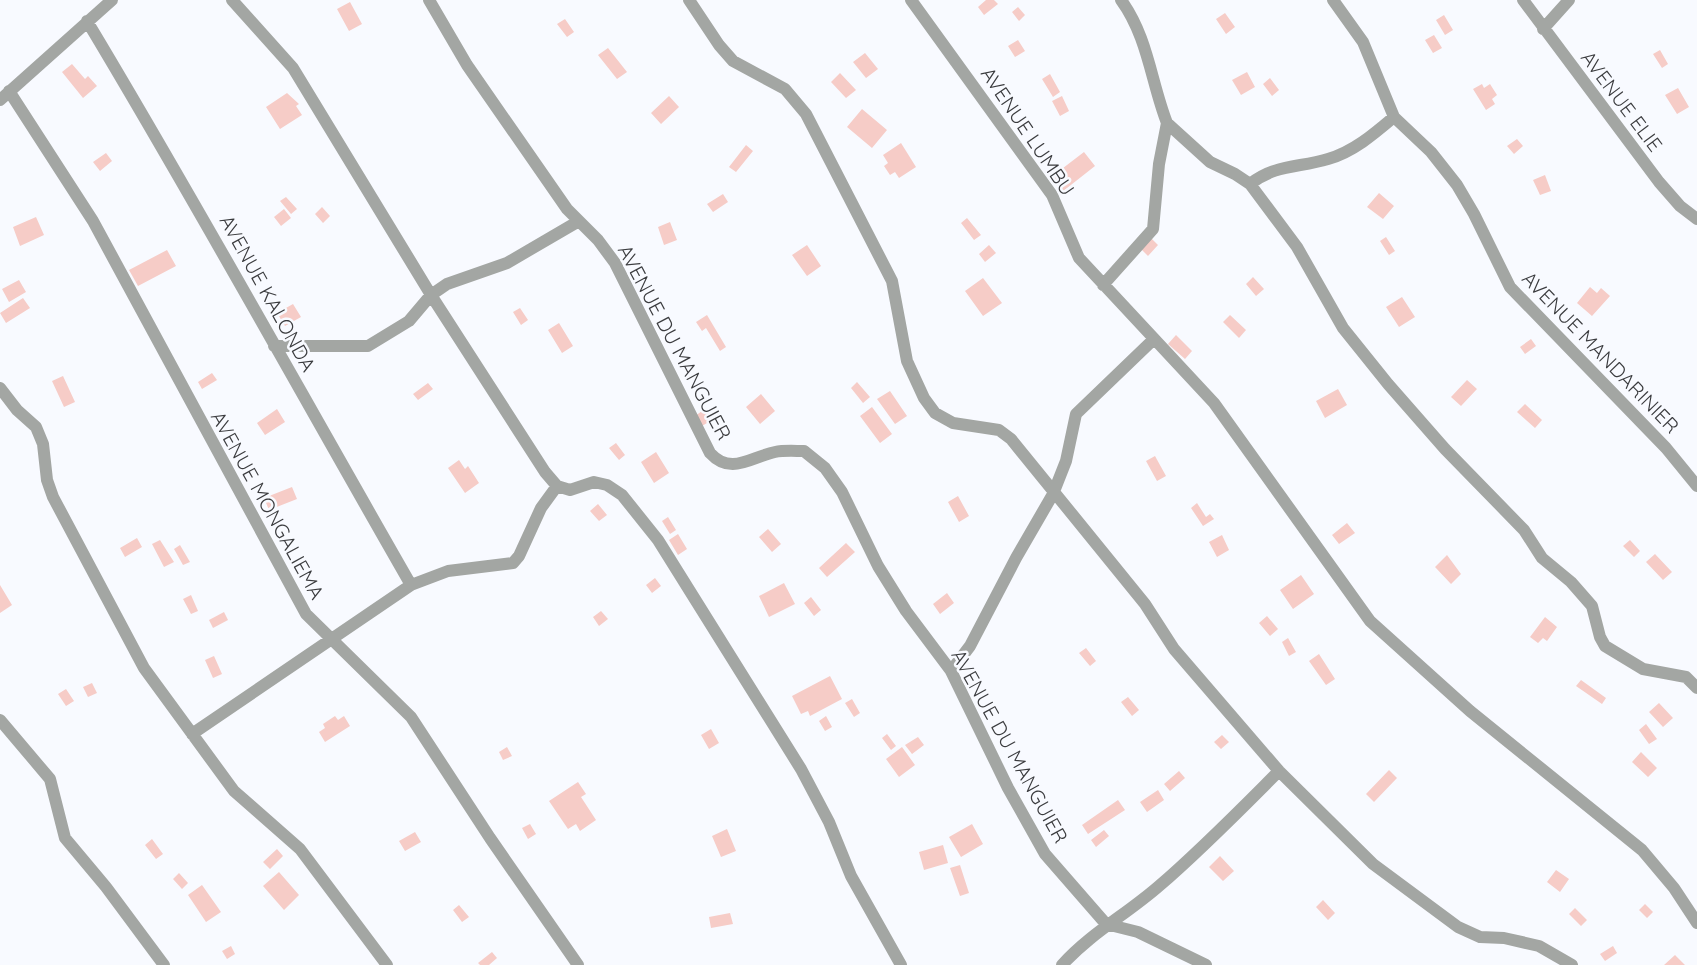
<svg xmlns="http://www.w3.org/2000/svg" width="1697" height="965" font-family="Quicksand,sans-serif">
  <style>
    .building { fill: #f6ccc7 }
    .lines { fill: none; stroke-linecap: round; stroke-linejoin: round }
    .minor { stroke: #a3a6a3; stroke-width: 12 }
    .labels { text-anchor: middle; dominant-baseline: central; stroke-width: 5; stroke-linejoin: round; paint-order: stroke }
    .street-label { font-size: 20px; fill: #3b3c3f; stroke: #f8faff }
  </style>
  <rect width="100%" height="100%" fill="#f8faff"/>
  <path class="building" d="M986,0H994L998,4L984,15L978,7Z
    M350,2L362,24L349,31L337,9Z
    M1018,7L1025,15L1019,21L1012,12Z
    M1225,13L1235,27L1226,34L1216,19Z
    M1444,15L1453,30L1445,35L1436,20Z
    M565,19L574,32L567,37L557,24Z
    M1434,35L1442,48L1433,53L1425,40Z
    M1018,40L1025,51L1015,57L1008,46Z
    M608,48L627,72L617,79L598,55Z
    M1660,50L1668,64L1662,68L1653,54Z
    M865,53L878,69L866,78L853,62Z
    M72,64L85,79L88,76L97,86L83,98L62,72Z
    M1247,72L1255,87L1241,95L1232,80Z
    M840,73L856,90L846,98L831,82Z
    M1050,74L1060,92L1053,97L1042,79Z
    M1270,78L1279,90L1272,96L1263,84Z
    M1482,84L1484,88L1490,84L1497,95L1492,99L1495,104L1486,110L1473,89Z
    M1678,88L1689,107L1677,114L1665,95Z
    M287,93L299,104L296,106L302,115L280,129L266,107Z
    M669,96L679,107L661,124L651,113Z
    M1062,96L1069,111L1060,116L1052,101Z
    M862,109L887,130L872,148L847,127Z
    M1517,139L1523,146L1514,154L1507,146Z
    M901,143L916,167L899,178L895,172L890,175L884,166L888,163L883,155Z
    M746,145L753,151L736,172L729,167Z
    M1084,152L1095,166L1062,192L1050,178Z
    M106,153L112,161L100,171L93,162Z
    M1545,175L1551,191L1540,195L1533,180Z
    M1379,193L1394,206L1383,219L1367,207Z
    M723,194L728,202L713,212L707,204Z
    M286,197L297,209L291,214L280,201Z
    M322,207L330,216L323,223L315,214Z
    M284,209L291,218L281,226L274,217Z
    M36,217L44,235L20,246L13,227Z
    M967,218L981,235L974,240L961,223Z
    M670,222L677,240L664,245L658,227Z
    M1386,237L1395,251L1389,255L1380,241Z
    M1151,238L1158,245L1148,256L1140,248Z
    M807,245L821,266L807,276L792,255Z
    M989,245L996,253L985,262L979,254Z
    M167,250L176,266L138,286L129,270Z
    M1253,277L1264,289L1256,296L1246,284Z
    M983,278L1002,303L983,316L965,291Z
    M19,280L26,292L9,302L2,289Z
    M1590,287L1597,293L1601,288L1610,296L1592,316L1577,303Z
    M1402,297L1415,317L1399,327L1386,307Z
    M23,298L30,308L6,323L0,313Z
    M293,304L301,317L285,326L277,313Z
    M520,308L528,320L521,325L513,312Z
    M707,315L726,347L720,351L706,328L702,331L696,322Z
    M1230,315L1246,330L1239,338L1223,322Z
    M559,323L573,346L562,353L548,330Z
    M1176,335L1192,351L1185,359L1168,344Z
    M1531,339L1536,346L1525,354L1520,347Z
    M212,373L217,380L202,389L198,382Z
    M63,376L75,402L64,407L52,381Z
    M1467,380L1477,389L1461,406L1451,397Z
    M857,382L870,397L863,403L851,388Z
    M428,383L433,389L418,400L413,394Z
    M1338,389L1347,405L1325,418L1316,401Z
    M890,391L907,416L895,424L877,399Z
    M761,394L775,411L760,424L746,407Z
    M1525,404L1542,420L1535,428L1517,412Z
    M872,407L892,434L880,443L860,416Z
    M277,409L285,422L265,435L257,423Z
    M705,409L712,420L702,426L695,416Z
    M616,443L625,455L619,460L609,448Z
    M656,452L669,473L654,483L641,462Z
    M1155,456L1166,476L1157,481L1146,461Z
    M459,460L465,469L468,466L479,483L465,493L448,468Z
    M292,487L297,499L269,510L264,498Z
    M958,496L969,516L959,522L948,502Z
    M1197,503L1206,517L1210,514L1214,519L1203,526L1191,508Z
    M598,504L607,515L599,521L590,511Z
    M668,517L676,530L670,534L662,521Z
    M1347,523L1355,533L1339,544L1332,535Z
    M768,529L781,544L772,552L759,537Z
    M678,534L687,549L678,555L669,540Z
    M1222,535L1229,550L1217,557L1209,542Z
    M137,538L142,547L125,557L120,548Z
    M160,540L174,562L164,567L152,544Z
    M1630,540L1640,551L1634,557L1623,546Z
    M846,543L855,552L827,577L819,568Z
    M180,545L190,562L183,565L174,549Z
    M1655,554L1672,572L1663,580L1646,562Z
    M1447,555L1461,574L1451,584L1435,567Z
    M1301,575L1314,594L1293,609L1280,590Z
    M655,578L661,586L652,593L646,585Z
    M784,583L795,604L769,617L759,596Z
    M0,585L12,605L0,613Z
    M947,593L954,603L940,614L933,604Z
    M191,595L198,611L191,614L183,599Z
    M811,597L821,610L814,616L804,603Z
    M601,611L608,619L599,626L593,617Z
    M224,612L228,620L213,628L209,620Z
    M1267,616L1278,629L1270,636L1259,623Z
    M1545,617L1557,627L1547,641L1543,638L1538,643L1530,637Z
    M1288,638L1296,652L1289,656L1282,642Z
    M1086,648L1096,661L1090,666L1079,653Z
    M1319,654L1335,679L1326,685L1309,661Z
    M214,656L222,674L213,678L205,660Z
    M830,676L842,699L810,716L808,711L801,714L792,696Z
    M1581,680L1606,698L1602,704L1576,686Z
    M92,683L97,693L88,697L83,687Z
    M66,689L74,701L66,706L58,694Z
    M1128,697L1139,710L1132,716L1121,702Z
    M852,699L860,713L854,717L845,703Z
    M1659,703L1673,718L1663,727L1649,712Z
    M335,716L338,720L344,716L350,726L325,742L319,732L325,728L323,724Z
    M826,716L832,727L825,731L819,721Z
    M1646,724L1657,739L1649,744L1639,730Z
    M711,729L719,743L709,749L701,735Z
    M887,734L896,746L891,750L882,738Z
    M1222,735L1229,742L1221,749L1214,742Z
    M918,737L924,745L912,754L905,745Z
    M507,747L512,756L503,760L499,752Z
    M902,747L915,765L899,777L886,759Z
    M1641,752L1657,768L1648,777L1632,762Z
    M1389,770L1397,778L1374,802L1366,794Z
    M1179,771L1185,778L1170,791L1164,784Z
    M578,782L586,794L581,797L596,820L580,831L576,824L568,829L549,801Z
    M1158,790L1164,800L1147,812L1140,802Z
    M1118,800L1125,810L1088,834L1082,825Z
    M530,824L536,834L528,839L522,828Z
    M972,824L983,844L961,857L949,837Z
    M727,829L736,851L721,857L712,836Z
    M1104,830L1109,836L1096,847L1091,840Z
    M415,832L421,842L405,851L399,841Z
    M152,839L163,854L156,859L145,845Z
    M943,845L948,863L924,870L919,852Z
    M277,849L283,856L270,869L263,862Z
    M1220,856L1234,871L1223,881L1209,867Z
    M960,865L969,893L960,896L950,868Z
    M1556,870L1569,879L1560,892L1547,882Z
    M279,872L299,895L284,910L263,886Z
    M179,873L188,883L182,889L173,879Z
    M202,885L221,912L206,922L188,895Z
    M1323,900L1335,913L1328,920L1316,907Z
    M1645,904L1653,912L1647,918L1639,910Z
    M459,905L469,917L462,922L453,910Z
    M1575,908L1587,920L1581,926L1569,914Z
    M730,913L733,924L711,928L709,917Z
    M231,946L235,954L227,959L222,951Z
    M1613,946L1617,953L1605,961L1600,954Z
    M492,952L497,958L489,965H480L478,963Z
    M1675,955L1685,965H1664Z"/>
  <g class="lines">
    <path class="minor" d="M232,0L293,68L431,295L545,472L557,486L570,490L594,482L607,485L622,495L658,540L801,769L829,822L851,876L901,965
      M429,0L467,65L567,209L598,240L615,263L710,453C731,476 751,457 775,452C784,450 795,451 804,451L825,468L842,492L878,566L906,611L951,671L1008,788L1045,854L1106,924L1138,932L1206,965
      M689,0L719,45L733,61L785,89L806,114L892,281L907,361L924,398L935,413L953,423L999,430L1011,439L1145,604L1174,649L1279,771L1373,864L1458,927L1480,937L1504,938L1539,946L1572,965
      M911,0L1052,195L1079,258L1214,403L1370,621L1470,711L1642,850L1674,888L1697,923
      M1333,0L1363,42L1394,117L1431,152L1457,185L1474,214L1510,287L1666,448L1697,486
      M1523,0L1659,182L1680,206L1697,219
      M87,21C199,207 303,397 411,585
      M1543,29L1569,0
      M9,91L93,221L306,614L411,717L490,838L578,965
      M0,100L112,0
      M1167,123L1210,162L1235,174L1250,184L1297,247L1343,328L1388,384L1445,449L1524,530L1542,558L1571,582L1592,606L1600,637L1605,646L1643,669L1686,677L1697,688
      M1250,184C1276,164 1298,168 1328,159C1353,152 1374,134 1394,117
      M1103,285L1153,229L1159,164L1167,123C1151,82 1148,37 1121,0
      M274,346H368L409,321L431,295L447,284L507,263L579,221
      M0,388L17,410L36,427L43,444L47,480L53,497L144,668L234,791L300,849L387,965
      M951,671L970,646L1016,558L1053,494L1066,461L1076,414L1154,339
      M0,720L50,779L65,838L106,887L164,965
      M192,734L411,585L448,571L513,563L519,556L541,508L557,486
      M1062,965C1091,933 1127,914 1159,886C1201,850 1240,810 1279,771"/>
  </g>
  <g class="labels">
    <g class="street-label">
      <text transform="translate(1622 101) rotate(53)">AVENUE ELIE</text>
      <text transform="translate(1028 131) rotate(56)">AVENUE LUMBU</text>
      <text transform="translate(268 293) rotate(61)">AVENUE KALONDA</text>
      <text transform="translate(675 342) rotate(62)">AVENUE DU MANGUIER</text>
      <text transform="translate(1601 352) rotate(46)">AVENUE MANDARINIER</text>
      <text transform="translate(268 505) rotate(61)">AVENUE MONGALIEMA</text>
      <text transform="translate(1010 746) rotate(61)">AVENUE DU MANGUIER</text>
    </g>
  </g>
</svg>
